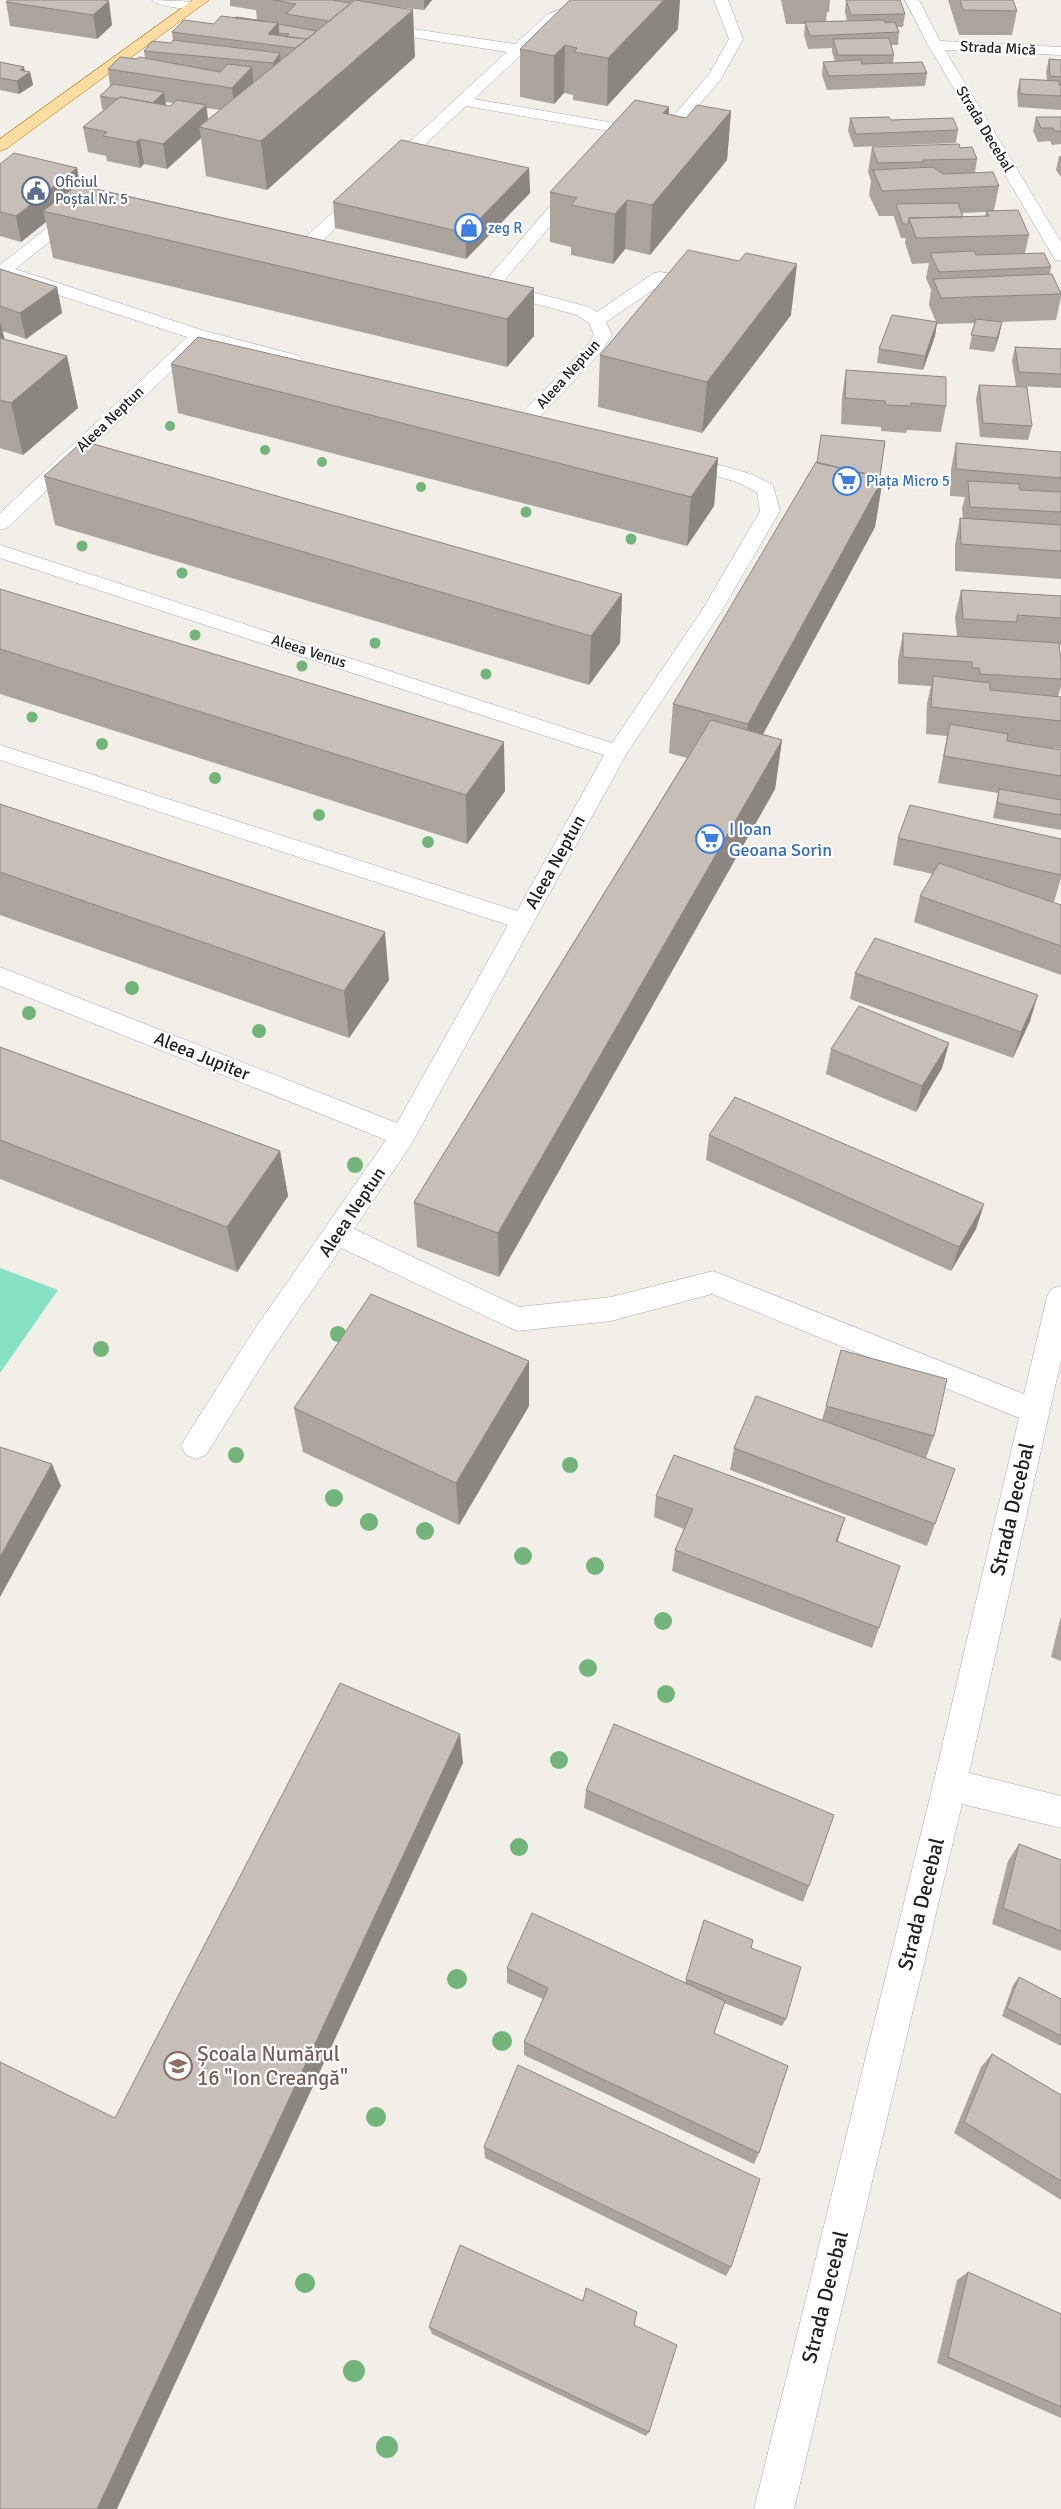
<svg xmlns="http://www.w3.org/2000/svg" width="1061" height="2509" font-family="Signika,sans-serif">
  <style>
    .pitch { fill: #86e1c5 }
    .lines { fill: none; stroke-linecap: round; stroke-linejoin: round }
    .minor-casing { stroke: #a8a8a8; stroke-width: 1 }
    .primary-casing { stroke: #9f7600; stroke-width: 1 }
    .minor { fill: #fff; fill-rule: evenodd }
    .primary { fill: #fddca2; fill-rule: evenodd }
    .tree { fill: #72b479 }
    .wall { fill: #aba49d; fill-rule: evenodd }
    .shaded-wall { fill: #8b8680 }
    .building { fill: #c7bfb7; stroke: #8b8680 }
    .labels { text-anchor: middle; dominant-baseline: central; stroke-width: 4.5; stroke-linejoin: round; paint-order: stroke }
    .far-street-label { font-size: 15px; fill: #212121; stroke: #fff }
    .far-service-label { font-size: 15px; fill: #4e5e75; stroke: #fff; text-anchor: start }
    .far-shop-label { font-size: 15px; fill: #366cbe; stroke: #fff; text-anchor: start }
    .shop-label { font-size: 18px; fill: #366cbe; stroke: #fff; text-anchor: start }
    .street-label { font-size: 18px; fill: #212121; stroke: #fff }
    .near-street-label { font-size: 21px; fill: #212121; stroke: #fff }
    .near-education-label { font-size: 21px; fill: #785e54; stroke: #fff; text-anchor: start }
  </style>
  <rect width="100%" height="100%" fill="#f2efe8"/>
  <path class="pitch" d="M0,1268L58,1290L0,1373Z"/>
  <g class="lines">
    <defs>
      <path id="minor" d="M152,0L200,2L202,5C197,12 157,7 152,0Z
        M585,0H609L607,3L587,8L558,20L474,99L661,131L709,74L729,39L714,0H728L743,39L721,79L670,139L665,141L466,106L319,244H307L305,240L307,236L507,52L379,32L374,31L372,28L374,25L379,24L515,44L548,14Z
        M905,0H919L940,41L1061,47V55L945,50L1061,242V261L1055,260L1053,256L928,45Z
        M574,183L580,185L582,188L580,191L501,284L589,307L597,312L654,273L660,272L702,278L708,279L711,283L708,287L702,288L663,283L606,322L612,335L600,353L531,426H517L515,422L517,418L587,346L594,335L589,323L577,315L484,290L481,286L568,185Z
        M78,206L84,208L86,211L84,214L15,269L205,331L300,356L303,360L300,364L294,365L203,341L7,528L0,530V513L187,337L0,276V265L72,208Z
        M681,454L751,474L773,485L780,511L721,612L627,753L412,1143L354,1229L519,1307L611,1297L713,1271L1024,1394L1047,1297L1051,1289L1061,1286V1360L969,1773L1061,1796V1828L962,1804L794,2509H754L933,1785L1019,1418L712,1294L611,1321L517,1331L341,1248L270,1352L206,1455L196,1459L186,1455L181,1446L186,1437L250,1336L386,1140L0,986V967L397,1123L508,925L0,760V745L517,911L604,755L0,558V545L612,743L701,612L760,511L757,492L737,482L674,464L672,460L674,456Z"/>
      <path id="primary" d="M193,0H209L6,149L0,151V139Z"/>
    </defs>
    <use href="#minor" class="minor-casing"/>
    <use href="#primary" class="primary-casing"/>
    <use href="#minor" class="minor"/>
    <use href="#primary" class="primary"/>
  </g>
  <g class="tree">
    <circle cx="170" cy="426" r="5"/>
    <circle cx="265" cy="450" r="5"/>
    <circle cx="322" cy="462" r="5"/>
    <circle cx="421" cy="487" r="5"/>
    <circle cx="526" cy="512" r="5.5"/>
    <circle cx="631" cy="539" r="5.5"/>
    <circle cx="82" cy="546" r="5.5"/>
    <circle cx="182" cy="573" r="5.5"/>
    <circle cx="195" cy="635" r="5.5"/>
    <circle cx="375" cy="643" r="5.5"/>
    <circle cx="302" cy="666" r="5.5"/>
    <circle cx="486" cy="674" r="5.5"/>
    <circle cx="32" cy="717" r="5.5"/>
    <circle cx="102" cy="744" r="6"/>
    <circle cx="215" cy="778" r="6"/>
    <circle cx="319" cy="815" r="6"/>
    <circle cx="428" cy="842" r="6"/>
    <circle cx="132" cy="988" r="7"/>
    <circle cx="29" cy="1013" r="7"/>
    <circle cx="259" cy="1031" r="7"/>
    <circle cx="355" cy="1165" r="8"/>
    <circle cx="338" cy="1334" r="8"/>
    <circle cx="101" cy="1349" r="8"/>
    <circle cx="236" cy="1455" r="8"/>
    <circle cx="570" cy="1465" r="8"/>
    <circle cx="334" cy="1498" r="9"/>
    <circle cx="369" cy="1522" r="9"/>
    <circle cx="425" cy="1531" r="9"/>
    <circle cx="523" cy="1556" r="9"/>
    <circle cx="595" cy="1566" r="9"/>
    <circle cx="663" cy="1621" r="9"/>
    <circle cx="588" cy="1668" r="9"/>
    <circle cx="666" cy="1694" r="9"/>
    <circle cx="559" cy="1760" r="9"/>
    <circle cx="519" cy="1847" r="9"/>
    <circle cx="457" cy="1979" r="10"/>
    <circle cx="502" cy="2041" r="10"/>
    <circle cx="376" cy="2117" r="10"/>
    <circle cx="305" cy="2283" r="10"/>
    <circle cx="354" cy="2371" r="11"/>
    <circle cx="387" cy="2447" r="11"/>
  </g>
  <path class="wall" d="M104,0L112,25L97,39L10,26L6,2Z
    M230,0H432L424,10L395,7L415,57L267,190L206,176L201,138L167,169L144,164L140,168L107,161L106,156L88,152L83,127L104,110L102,109L100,96L110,86L108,69L137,59L145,58L144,51L171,43L173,41L172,32L214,24L257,20L256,10L230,6ZM165,102L174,103L170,106L166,105ZM207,108L220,110L208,119Z
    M781,0H830L829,12H827L826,21H847L845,12L846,0L905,14L903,27H897L899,32L898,45H891L894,55L893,63L927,73L925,86L827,90L822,75L823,62L835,61L832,52V48L808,49L804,35L805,24H786Z
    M948,0H1013L1017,11L1012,35H959Z
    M678,29L607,106L573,100V95L564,93L554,104L520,97V49Z
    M1049,59L1061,60V110L1018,107L1017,92L1020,79L1047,80L1046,72Z
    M0,62L24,67L25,71L30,72L33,85L19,94L0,90Z
    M669,107V114L686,118L731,111L727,160L650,255L625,249L613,264L571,255V247L550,242V192Z
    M1036,117H1061V144L1052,145L1050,141L1038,142L1033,131Z
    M850,118L891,120L958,130L956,143L854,147L848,131Z
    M872,147L960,148L977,159L975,173L999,186L994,210L1029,235L1025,253L1051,267L1050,274L1061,292V297L1056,320L998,322H1002L999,336L994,352L969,349L975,323L937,324L935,336L923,370L877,363L879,349L936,322L929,305L931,290L926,278L929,263L912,264L905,243L906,238H901L894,217V216H879L869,195L871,181L868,172ZM986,212L985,216L963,217L962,213Z
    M1059,156H1061V177L1056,170Z
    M0,164L77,168L80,185L534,288V336L507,367L53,258L46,222L21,242L0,236Z
    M529,168L530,193L466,259L335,228L333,202Z
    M739,261L791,315L702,433L598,407L600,355Z
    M0,269L57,287L62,313L26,339L2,331L4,339L67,356L78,408L23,455L0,448Z
    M1015,347L1061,349V388L1016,386L1012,361Z
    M171,364L718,458L714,506L687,546L178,413Z
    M846,370L946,406L941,432L907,430L906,433L881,431V427L841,424L842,397Z
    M979,385L1032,426L1028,440L980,437L976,399Z
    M885,441L880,477L883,478L875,527L763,734L782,740L775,789L499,1277L417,1247L414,1202L687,758L669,753L673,704Z
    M956,443L1061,452V579L955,571V545L960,518L963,519L962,508L965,497L950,496L951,470Z
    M44,476L622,594L620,643L589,685L55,525Z
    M0,589L505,791L467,844L0,694Z
    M961,590L1061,596V645H1059L1061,662V686L1058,697H1061V749L1039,747L1061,750V830L993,818L998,793L938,783L947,736L926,734L927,703L931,686L898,684V660L903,633L957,637L955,617Z
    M0,804L389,980L349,1038L0,915Z
    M898,838L1061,839V878L1054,902L1044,900L1061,905V975L914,922L920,896L933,874L893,865Z
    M855,973L1030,1021L1013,1058L850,999Z
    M949,1043L942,1068L916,1112L826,1074L831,1049Z
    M0,1047L280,1151L288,1196L237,1272L0,1179Z
    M709,1135L984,1204L976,1229L951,1271L706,1160Z
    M529,1406L459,1525L303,1452L294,1408Z
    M826,1406L934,1436L926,1458L935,1524L927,1546L730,1470L734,1448L822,1420Z
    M656,1496L837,1542L879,1628L872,1648L672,1571L675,1550L684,1529L654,1517Z
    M1061,1616V1661L1051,1657Z
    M586,1790L809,1886L803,1902L584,1808Z
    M1019,1844L1061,1860V1951L992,1924L1008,1861Z
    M704,1920L751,1948L786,2019L782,2026L724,2003L714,2033L759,2153L754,2164L524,2055V2042L543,1999L507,1983V1968L685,1983Z
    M1019,1977L1061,1999V2046L1002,2016L1013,1985Z
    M992,2054L1061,2095V2200L954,2133L981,2067Z
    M484,2147L731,2267L726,2276L485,2158Z
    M968,2272L1061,2314V2418L937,2363L957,2280Z
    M634,2325L649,2432L646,2436L432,2334L429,2327Z"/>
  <path class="shaded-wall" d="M424,0H432L424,10Z
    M664,0H680L678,29L607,106L608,58Z
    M109,1L112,25L97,39L93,15Z
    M413,10L415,57L267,190L261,141Z
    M278,23L280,43L268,34Z
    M565,45L564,93L554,104V56Z
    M280,53L282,77L275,88L273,63Z
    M24,67L25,75L30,72L33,85L19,94L17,81L20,70Z
    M252,67L254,92L235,112L232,88Z
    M164,92L166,105L151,104Z
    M206,105L209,129L199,127L201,138L167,169L163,144Z
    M669,107L666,156L663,113Z
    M731,111L727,160L650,255L652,205Z
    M140,139L144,164L140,168L136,142Z
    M77,168L82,194L43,211L46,222L21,242L16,216Z
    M529,168L530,193L466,259V233Z
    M627,200L625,249L613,264L615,214Z
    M797,264L791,315L702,433L707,382Z
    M57,287L62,313L26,339L20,313Z
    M534,288V336L507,367V319Z
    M0,321L5,340L0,343Z
    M937,322L935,336L923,370L925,356Z
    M1002,322L999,336L994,352L997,338Z
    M67,356L78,408L23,455L11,403Z
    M718,458L714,506L687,546L691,497Z
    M883,478L875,527L742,773L748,724Z
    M622,594L620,643L589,685L591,636Z
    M782,740L775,789L499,1277L498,1233Z
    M504,742L505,791L467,844L466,795Z
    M385,932L389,980L349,1038L344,991Z
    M1038,995L1030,1021L1013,1058L1021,1032Z
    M949,1043L942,1068L916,1112L922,1086Z
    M280,1151L288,1196L237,1272L227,1227Z
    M984,1204L976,1229L951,1271L959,1247Z
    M529,1361V1406L459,1525L456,1483Z
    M52,1464L61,1486L0,1597V1557Z
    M845,1518L838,1540L830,1563L836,1541Z
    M460,1734L463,1763L117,2509H97Z"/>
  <path class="building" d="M8,0H104L109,1L93,15L6,2Z
    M273,0H332L351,3L329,21L286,14L296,4Z
    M355,0L413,10L261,141L199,127Z
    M570,0H664L608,58L574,52L577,48L565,45L554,56L520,49Z
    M846,0H900L905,14L851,15Z
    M960,0H1013L1017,11L963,10Z
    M221,16L278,23L268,34L307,39L295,48L172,32L184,20L214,24Z
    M237,17L263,21L235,18Z
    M884,20L885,23L895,22L899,32L810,36L805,22Z
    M278,24L317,31L307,39L286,37L289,34L279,33Z
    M889,38L894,55H838L833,39Z
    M173,40L280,53L273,63L144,51L152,41L171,43Z
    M120,57L137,59L139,57L220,72L228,64L252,67L232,88L108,69Z
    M1049,59L1061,60V77L1050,76Z
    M861,60L862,64L922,62L927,73L829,76L823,62Z
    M0,62L24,67L20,70L30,72L17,81L0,78Z
    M1020,79L1059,81V85H1061V96L1020,94Z
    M113,84L164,92L153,103L120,97L117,99L100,96Z
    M120,97L170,106L177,100L206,105L163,144L140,139L136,142L103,136L107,132L83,127Z
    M635,100L669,107L663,113L686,118L697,105L731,111L652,205L627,200L615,214L571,205L577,198L550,192Z
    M889,117L891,120L953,118L958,130L856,134L850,118Z
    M1036,117H1061V131H1055L1053,128H1041Z
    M401,140L529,168L466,233L333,202Z
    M959,144L960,148L972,147L977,159L923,160V162L878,163L872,147Z
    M14,153L77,168L16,216L0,212V164Z
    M933,167L943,174L993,172L999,186L882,191L873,170Z
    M77,185L534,288L507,319L43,211Z
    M958,203L963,217L909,218L908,224H903L896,204Z
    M1018,210L1029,235L916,238L909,218L989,216L986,211Z
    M688,250L739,261L746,253L797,264L707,382L600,355Z
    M974,251L976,255L1044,253L1051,267L939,272L930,253Z
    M0,269L57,287L20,313L0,306Z
    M1052,274L1061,294L941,298L933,279Z
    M892,315L937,322L925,356L879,349Z
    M976,319L1002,322L997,338L971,335Z
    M198,337L718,458L691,497L171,364Z
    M0,338L67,356L11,403L0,400Z
    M1015,347L1061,349V374L1019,372Z
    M846,370L946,377V406L911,403V406L886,405L885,401L845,398Z
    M979,385L1027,387L1032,426L983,423Z
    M821,435L885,441L880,476L868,474L817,463Z
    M83,441L622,594L591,636L44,476Z
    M956,443L1061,452V478L956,469Z
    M816,462L883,478L748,724L673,704Z
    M968,481L1019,484L1020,490L1061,492V512L970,507Z
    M960,518L1061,525V551L961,544Z
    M0,589L504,742L466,795L0,649Z
    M961,590L1061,596V618L1017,615V622L963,619Z
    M903,633L1059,643L1061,662V679L980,674L979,668H972V662L903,657Z
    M933,676L990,683V690L1061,697V721L931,707Z
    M711,720L782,740L498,1233L414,1202Z
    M950,724L1008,734L1007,741L1061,750V776L944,756Z
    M999,789L1061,800V815L997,803Z
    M0,804L385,932L344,991L0,872Z
    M910,805L1061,839V875L898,838Z
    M939,863L1061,905V946L920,896Z
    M875,938L1038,995L1021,1032L855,973Z
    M859,1006L949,1043L922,1086L831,1049Z
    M0,1047L280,1151L227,1227L0,1140Z
    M735,1097L984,1204L959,1247L709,1135Z
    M371,1294L529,1361L456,1483L294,1408Z
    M841,1350L947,1379L934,1436L826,1406Z
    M756,1396L955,1469L935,1524L734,1448Z
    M0,1447L52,1464L0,1557Z
    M674,1455L845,1518L836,1541L900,1566L879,1628L675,1550L693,1509L656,1496Z
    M340,1683L460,1734L97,2509H0V2062L115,2118Z
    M614,1724L834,1815L809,1886L586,1790Z
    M1019,1844L1061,1860V1931L1003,1908Z
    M532,1913L725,2001L714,2033L788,2066L759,2153L524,2042L548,1988L507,1968Z
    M704,1920L753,1940L751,1948L801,1967L786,2019L686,1979Z
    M1019,1977L1061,1999V2036L1007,2008Z
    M992,2054L1061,2095V2181L964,2122Z
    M518,2065L760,2179L731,2267L484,2147Z
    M460,2245L583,2301L586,2288L637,2312L634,2325L677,2345L649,2432L429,2327Z
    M968,2272L1061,2314V2407L948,2357Z"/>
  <defs>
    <symbol id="civic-ring" viewBox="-11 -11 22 22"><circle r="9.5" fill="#fff" stroke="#5c6f8a" stroke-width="1.5"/><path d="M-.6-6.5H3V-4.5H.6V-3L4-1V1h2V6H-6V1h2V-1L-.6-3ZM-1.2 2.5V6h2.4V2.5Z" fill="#5c6f8a"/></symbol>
    <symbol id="shop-ring" viewBox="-11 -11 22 22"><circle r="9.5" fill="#fff" stroke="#3f7fe0" stroke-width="1.5"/><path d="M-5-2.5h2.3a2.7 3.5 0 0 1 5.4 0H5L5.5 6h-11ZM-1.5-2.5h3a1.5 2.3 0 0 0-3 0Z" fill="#3f7fe0"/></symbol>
    <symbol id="supermarket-ring" viewBox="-11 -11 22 22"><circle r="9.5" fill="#fff" stroke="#3f7fe0" stroke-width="1.5"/><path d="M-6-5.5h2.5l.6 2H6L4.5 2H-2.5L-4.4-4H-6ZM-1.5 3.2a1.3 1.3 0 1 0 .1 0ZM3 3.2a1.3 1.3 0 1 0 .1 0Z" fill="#3f7fe0"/></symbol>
    <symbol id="school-ring" viewBox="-11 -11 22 22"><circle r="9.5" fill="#fff" stroke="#8d6e63" stroke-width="1.5"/><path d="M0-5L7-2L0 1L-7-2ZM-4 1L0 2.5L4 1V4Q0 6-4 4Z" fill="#8d6e63"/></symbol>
  </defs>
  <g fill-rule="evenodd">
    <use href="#civic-ring" x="20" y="175" width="32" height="32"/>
    <use href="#shop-ring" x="453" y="212" width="32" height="32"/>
    <use href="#supermarket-ring" x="831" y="465" width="32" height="32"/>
    <use href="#supermarket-ring" x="694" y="823" width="32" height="32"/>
    <use href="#school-ring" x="162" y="2050" width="32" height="32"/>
  </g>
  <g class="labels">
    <g class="far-street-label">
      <text transform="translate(998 48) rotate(3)">Strada Mică</text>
      <text transform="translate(985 129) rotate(59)">Strada Decebal</text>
      <text transform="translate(568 374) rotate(-48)">Aleea Neptun</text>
      <text transform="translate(110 419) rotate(-44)">Aleea Neptun</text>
      <text transform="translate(309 651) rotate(18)">Aleea Venus</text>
    </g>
    <g class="far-service-label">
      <text x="55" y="182">Oficiul<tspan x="55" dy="17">Poștal Nr. 5</tspan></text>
    </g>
    <g class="far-shop-label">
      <text x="488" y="228">zeg R</text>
      <text x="866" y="481">Piața Micro 5</text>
    </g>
    <g class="shop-label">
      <text x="729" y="829">I Ioan<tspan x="729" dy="21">Geoana Sorin</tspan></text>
    </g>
    <g class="street-label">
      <text transform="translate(555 862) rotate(-61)">Aleea Neptun</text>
      <text transform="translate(202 1056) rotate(22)">Aleea Jupiter</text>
      <text transform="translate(352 1212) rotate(-56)">Aleea Neptun</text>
    </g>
    <g class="near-street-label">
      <text transform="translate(1012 1509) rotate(-77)">Strada Decebal</text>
      <text transform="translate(921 1904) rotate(-76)">Strada Decebal</text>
      <text transform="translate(825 2297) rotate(-76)">Strada Decebal</text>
    </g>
    <g class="near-education-label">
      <text x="197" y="2054">Școala Numărul<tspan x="197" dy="24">16 "Ion Creangă"</tspan></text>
    </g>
  </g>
</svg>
